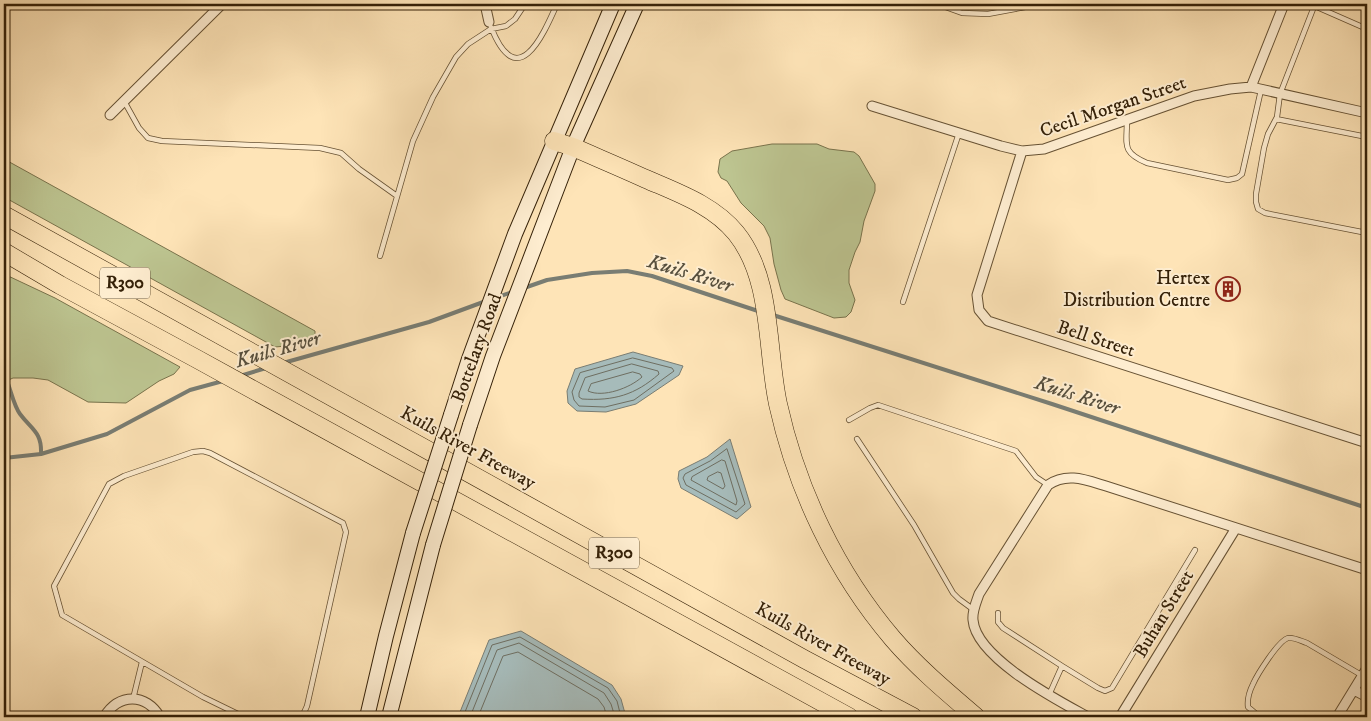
<svg xmlns="http://www.w3.org/2000/svg" width="1371" height="721" font-family="'IM FELL DW Pica',serif">
  <style>
    .green { fill: #bdc591; stroke: #79734c }
    .water { fill: #a6bbba; stroke: #797d73 }
    .lines { fill: none; stroke-linecap: round; stroke-linejoin: round }
    .shore { stroke: #6e6e61; stroke-width: 1 }
    .stream { stroke: #797d73; stroke-width: 4 }
    .service-casing { stroke: #675234; stroke-width: 6 }
    .minor-casing { stroke: #675234; stroke-width: 11 }
    .secondary-casing { stroke: #352108; stroke-width: 16 }
    .motorway-casing { stroke: #352108; stroke-width: 19 }
    .service { stroke: #feedd0; stroke-width: 4.5 }
    .minor { stroke: #feedd0; stroke-width: 9 }
    .secondary { stroke: #feedd0; stroke-width: 14 }
    .motorway { stroke: #fee4b7; stroke-width: 18 }
    .secondary-bridge-casing { stroke: #352108; stroke-width: 16; stroke-linecap: butt }
    .secondary-bridge { stroke: #feedd0; stroke-width: 14 }
    .labels { text-anchor: middle; dominant-baseline: central; stroke-width: 4; stroke-linejoin: round; paint-order: stroke }
    .shield { fill: #feedd0; stroke: #715e44; stroke-width: 1 }
    .shield-label { font-size: 18px; font-weight: bold; fill: #352108 }
    .street-label { font-size: 19px; fill: #352108; stroke: #feedd0 }
    .poi-label { font-size: 19px; fill: #352108; stroke: #feedd0; text-anchor: end }
    .water-label { font-size: 20px; font-style: italic; fill: #574f3d; stroke: #feedd0 }
  </style>
  <rect width="100%" height="100%" fill="#fee4b7"/>
  <filter id="stains"><feTurbulence type="fractalNoise" baseFrequency=".004" numOctaves="4"/><feColorMatrix values="0 0 0 0 .2 0 0 0 0 .09 0 0 0 0 .02 0 0 0 .5 -.17"/></filter>
  <radialGradient id="worn" r=".72"><stop offset=".6" stop-color="#630" stop-opacity="0"/><stop offset="1" stop-color="#630" stop-opacity=".3"/></radialGradient>
  <path class="green" d="M772,144H817L829,149L854,152L859,156L875,184V191L864,221L860,242L855,252L849,270V283L855,300L851,312L846,317L834,318L785,299L781,290L774,264L770,238L764,226L741,203L727,181L721,178L718,172L720,159L732,151Z
    M4,159L315,331V335L307,341L299,340L286,346L275,347L4,197Z
    M4,274L55,298L180,367L174,374L159,381L126,403L88,402L48,380L33,378H13L4,382Z"/>
  <path class="water" d="M633,352L683,366L679,375L636,404L606,412L577,411L568,403L567,391L575,369Z
    M730,439L751,507L737,519L681,488L678,479L679,471L707,457Z
    M521,631L612,685L621,699L626,717H458L489,640Z"/>
  <g class="lines">
    <path class="shore" d="M633,358L672,368L674,371L634,400L605,407L579,406L574,400L572,392L580,373Z
      M632,364L658,371L659,374C635,395 614,401 582,399L579,397V393L585,378Z
      M633,372L640,374L642,377C630,388 603,398 588,391L591,384Z
      M727,449L745,504L736,512L686,485L683,478L685,474L710,461Z
      M722,460L725,461L737,501L736,505L691,480L692,477Z
      M718,472L721,473L725,486L723,489L707,480L708,477Z
      M463,717L492,645L520,637L608,688L617,701L621,717
      M470,717L497,650L519,643L604,693L611,704L615,717
      M478,717L503,656L518,652L598,699L604,707L607,717"/>
    <path class="stream" d="M524,288L547,280L592,273L627,271L652,276L761,312
      M495,298L515,291
      M773,315L1052,404L1367,508
      M283,363L429,322L486,301
      M240,376L266,368
      M7,381C11,391 14,406 20,414C32,430 42,432 41,454
      M4,458L41,454L107,434L190,390L223,381"/>
    <defs>
      <path id="service" d="M937,4L962,13L988,14L1042,4
        M1310,4L1367,29
        M1315,4L1280,94L1277,117L1268,134L1264,148L1256,194V202L1258,209L1265,213L1367,233
        M491,27C517,93 542,38 557,4
        M124,101L139,128L148,138L162,141L320,148L341,153L359,169L397,196
        M1127,119C1127,145 1121,152 1147,163L1228,180L1237,178L1242,174L1261,90
        M1276,119L1367,137
        M380,256L413,141L433,97L456,57L468,44L491,29L506,26L515,19L525,4
        M903,302L959,133
        M849,420L870,408L878,405L1016,451L1036,477L1048,485
        M857,439L914,525L953,593L959,599L974,610
        M998,613V622L1003,628L1062,666
        M1049,695L1062,666L1098,688L1105,691L1112,688L1195,550
        M133,699L142,662
        M258,717L238,714L203,697L62,615L54,586L109,484L124,476L193,452L203,451L210,453L343,523L346,532L307,706L302,717
        M1260,717L1248,707C1247,699 1249,692 1253,684C1257,675 1278,641 1288,638C1294,637 1301,641 1307,643L1363,676"/>
      <path id="minor" d="M485,4L489,22
        M1251,87L1284,4
        M872,106L1001,146L1022,151L1044,149L1194,96L1230,89L1251,87L1367,113
        M110,115L222,4
        M1022,151L977,295L979,310L988,321L1367,443
        M1354,690L1367,697
        M104,717C119,693 146,693 160,717
        M1088,717C1057,700 976,658 973,620C972,611 976,603 979,594L1048,485C1067,472 1086,480 1106,486L1367,570
        M1120,717L1236,528
        M1337,717L1367,668"/>
      <path id="secondary" d="M451,415L469,359L515,234L613,4
        M470,425L493,356L573,147L637,4
        M367,717L386,636L413,533
        M389,717L433,545"/>
      <path id="motorway" d="M554,141L573,147C598,158 622,168 646,179C678,193 713,205 736,233C773,279 766,348 778,404C797,490 836,572 893,639C918,668 948,693 976,717
        M4,215L804,659L913,717
        M4,252L60,285L197,359L849,717"/>
    </defs>
    <use href="#service" class="service-casing"/>
    <use href="#minor" class="minor-casing"/>
    <use href="#secondary" class="secondary-casing"/>
    <use href="#motorway" class="motorway-casing"/>
    <use href="#service" class="service"/>
    <use href="#minor" class="minor"/>
    <use href="#secondary" class="secondary"/>
    <use href="#motorway" class="motorway"/>
    <defs>
      <path id="secondary-bridge" d="M413,533L451,415
        M433,545L470,425"/>
    </defs>
    <use href="#secondary-bridge" class="secondary-bridge-casing"/>
    <use href="#secondary-bridge" class="secondary-bridge"/>
  </g>
  <defs>
    <symbol id="building-ring" viewBox="-11 -11 22 22"><circle r="9.5" fill="#feedd0" stroke="#8f2418" stroke-width="1.5"/><path d="M-4-6H4V6H1V3H-1V6H-4ZM-2.5-4.3h1.7v1.8h-1.7ZM.8-4.3h1.7v1.8H.8ZM-2.5-1h1.7V.8h-1.7ZM.8-1h1.7V.8H.8Z" fill="#8f2418"/></symbol>
  </defs>
  <g fill-rule="evenodd">
    <use href="#building-ring" x="1214" y="275" width="28" height="28"/>
  </g>
  <g class="labels">
    <g class="shield">
      <rect x="100" y="267.5" width="50" height="31" rx="4"/>
      <rect x="589" y="537.5" width="50" height="31" rx="4"/>
    </g>
    <g class="shield-label">
      <text x="125" y="283">R300</text>
      <text x="614" y="553">R300</text>
    </g>
    <g class="street-label">
      <text transform="translate(1113 107) rotate(-19)">Cecil Morgan Street</text>
      <text transform="translate(1096 339) rotate(18)">Bell Street</text>
      <text transform="translate(477 348) rotate(-70)">Bottelary Road</text>
      <text transform="translate(468 448) rotate(29)">Kuils River Freeway</text>
      <text transform="translate(1164 614) rotate(-59)">Buhan Street</text>
      <text transform="translate(823 644) rotate(29)">Kuils River Freeway</text>
    </g>
    <g class="poi-label">
      <text x="1210" y="278">Hertex<tspan x="1210" dy="22">Distribution Centre</tspan></text>
    </g>
    <g class="water-label">
      <text transform="translate(690 274) rotate(17)">Kuils River</text>
      <text transform="translate(278 350) rotate(-16)">Kuils River</text>
      <text transform="translate(1077 396) rotate(18)">Kuils River</text>
    </g>
  </g>
  <rect width="1371" height="721" fill="none" stroke="#fee4b7" stroke-width="20"/>
  <rect x="5" y="5" width="1361" height="711" fill="none" stroke="#352108" stroke-width="2.5"/>
  <rect x="10" y="10" width="1351" height="701" fill="none" stroke="#352108"/>
  <rect width="100%" height="100%" filter="url(#stains)"/>
  <rect width="100%" height="100%" fill="url(#worn)"/>
</svg>
